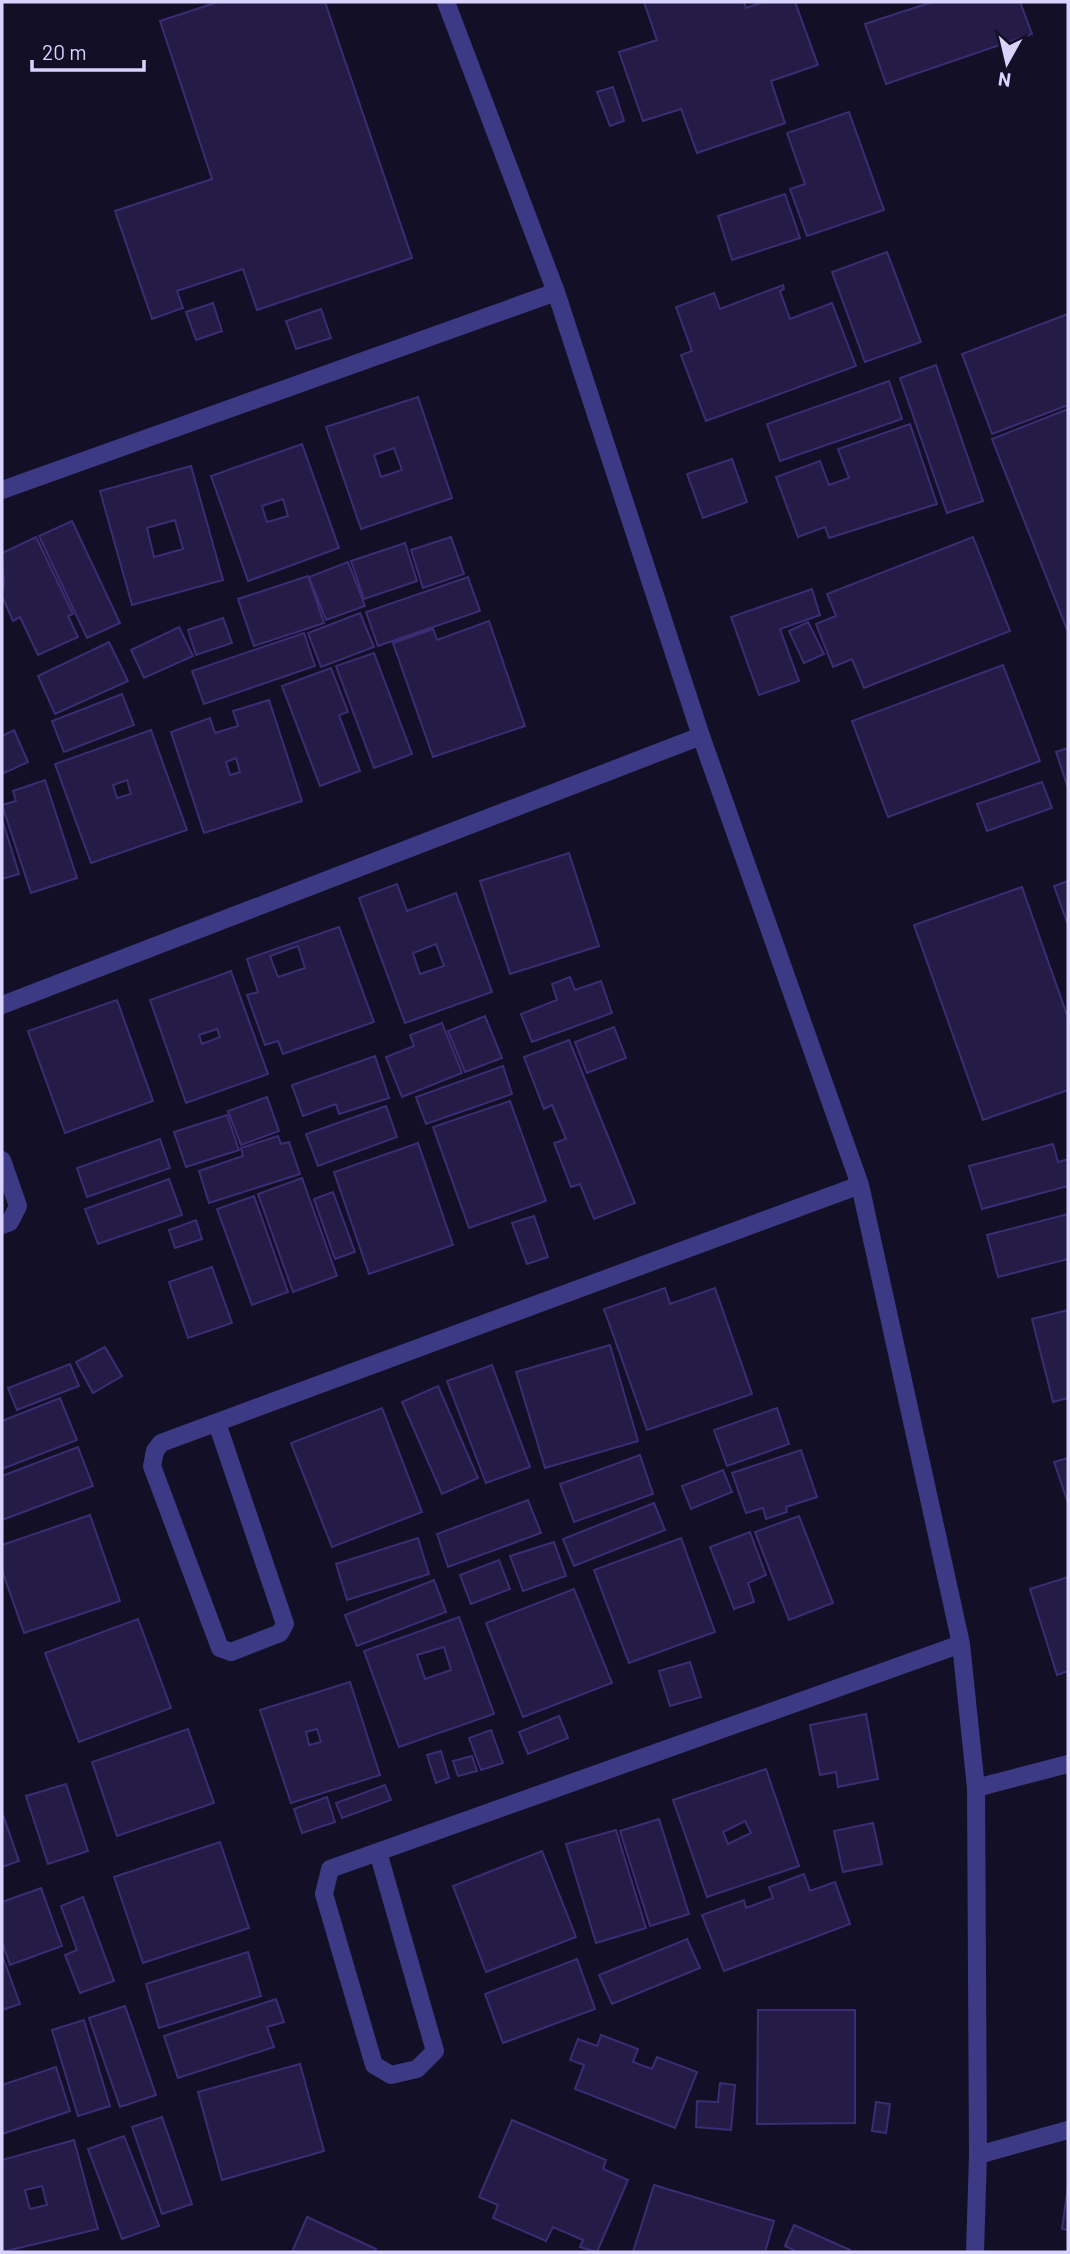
<svg xmlns="http://www.w3.org/2000/svg" width="1070" height="2254" font-family="Barlow,sans-serif">
  <style>
    .building { fill: #241b47; stroke: #3b2d73; stroke-width: 2; fill-rule: evenodd }
    .lines { fill: none; stroke-linecap: round; stroke-linejoin: round }
    .minor { stroke: #3d3a85; stroke-width: 18 }
  </style>
  <rect width="100%" height="100%" fill="#130f26"/>
  <path class="building" d="M218,2H325L412,258L257,310L243,269L177,291L183,308L152,319L115,211L212,179L160,21Z
    M644,2H744L746,8L763,2H795L818,65L771,81L785,123L697,153L681,109L643,121L619,52L657,40Z
    M932,2H1020L1032,34L886,84L865,24Z
    M613,87L624,121L610,126L597,92Z
    M849,112L884,210L807,236L790,189L805,184L787,133Z
    M785,194L800,238L732,260L718,216Z
    M887,252L921,342L865,362L832,272Z
    M783,285L784,289L780,291L790,319L832,303L856,366L706,421L681,355L692,351L676,307L714,293L720,309Z
    M213,303L222,331L196,340L186,312Z
    M321,309L331,338L296,349L286,321Z
    M1068,314V405L992,434L962,354Z
    M936,365L983,501L947,513L900,378Z
    M889,381L902,419L780,461L767,424Z
    M418,397L452,498L361,529L326,427ZM394,448L402,470L381,477L374,455Z
    M1068,409V632L992,439Z
    M910,424L937,504L829,538L825,527L798,537L776,477L820,461L829,485L849,478L838,449Z
    M302,444L339,548L248,581L211,476ZM283,499L288,516L267,522L262,506Z
    M732,459L747,502L703,518L687,474Z
    M191,466L223,580L132,605L100,491ZM175,520L183,549L154,557L147,528Z
    M72,521L120,623L87,638L39,536Z
    M36,537L73,614L68,616L78,637L38,655L20,617L13,621L2,596L4,584L2,553Z
    M451,537L464,574L423,588L411,550Z
    M973,537L1010,631L864,688L852,659L833,667L816,624L836,616L827,594Z
    M405,543L417,581L364,599L351,561Z
    M348,562L365,606L326,620L309,577Z
    M308,576L324,623L254,646L238,599Z
    M468,577L480,611L378,646L366,612Z
    M812,589L820,615L780,629L799,681L759,695L731,617Z
    M360,613L374,647L321,667L308,633Z
    M223,618L232,643L196,655L188,630Z
    M489,621L525,726L433,757L393,643L433,629L437,640Z
    M808,622L824,654L804,663L789,631Z
    M179,627L193,656L144,678L131,650Z
    M304,633L315,666L204,704L192,671Z
    M109,642L128,681L55,714L38,676Z
    M374,653L412,754L374,768L336,666Z
    M1003,665L1040,761L888,817L852,721Z
    M331,668L348,712L339,715L360,771L320,786L282,686Z
    M122,694L134,725L64,752L52,721Z
    M269,700L302,801L204,833L171,732L210,718L215,733L238,726L233,711ZM236,758L240,772L230,775L226,762Z
    M14,730L28,762L2,774V736Z
    M151,730L187,830L91,863L55,764ZM127,780L131,794L117,798L113,785Z
    M1068,748V785H1067L1056,752Z
    M45,780L77,878L31,893L2,805L16,801L13,791Z
    M1042,782L1052,808L987,831L977,804Z
    M2,819L19,874L2,879Z
    M569,853L599,946L510,974L480,881Z
    M1068,881V925L1054,886Z
    M397,884L407,911L456,893L492,992L405,1023L359,898ZM436,944L444,966L420,974L413,953Z
    M1022,887L1068,1018V1090L983,1120L914,925Z
    M339,927L374,1022L283,1054L278,1041L265,1045L247,995L258,992L247,959ZM298,946L305,968L278,977L270,956Z
    M231,971L268,1074L186,1103L150,1000ZM217,1029L220,1037L202,1044L199,1035Z
    M570,977L575,990L601,981L612,1013L532,1042L521,1014L557,1000L552,984Z
    M117,1000L153,1101L65,1133L28,1031Z
    M485,1016L502,1058L465,1072L448,1031Z
    M442,1023L462,1073L402,1097L386,1057L414,1046L410,1035Z
    M614,1027L626,1058L587,1073L575,1042Z
    M569,1040L635,1203L594,1219L580,1184L571,1187L554,1143L566,1139L552,1105L544,1109L524,1057Z
    M375,1056L389,1098L339,1114L336,1104L303,1116L292,1085Z
    M503,1066L512,1094L426,1124L416,1097Z
    M267,1097L279,1131L241,1145L228,1111Z
    M510,1101L546,1201L469,1228L433,1127Z
    M386,1106L397,1137L318,1166L306,1134Z
    M227,1115L239,1150L186,1167L174,1132Z
    M278,1136L281,1144L289,1142L300,1174L209,1203L199,1171L243,1156L241,1148Z
    M160,1139L170,1168L87,1197L77,1168Z
    M418,1143L453,1245L369,1274L334,1172Z
    M1053,1144L1058,1162L1068,1159V1186L982,1209L969,1166Z
    M302,1178L337,1276L293,1292L258,1194Z
    M169,1179L182,1215L98,1244L85,1209Z
    M333,1192L355,1252L335,1259L314,1199Z
    M254,1196L288,1292L252,1305L217,1209Z
    M1068,1214V1259L998,1277L987,1235Z
    M534,1216L548,1257L527,1264L512,1223Z
    M196,1220L202,1239L175,1248L169,1230Z
    M212,1267L232,1323L188,1338L169,1282Z
    M665,1288L670,1304L715,1288L752,1394L647,1430L604,1309Z
    M1068,1310V1398L1053,1402L1032,1319Z
    M610,1345L638,1441L545,1468L516,1372Z
    M105,1347L122,1376L93,1393L76,1362Z
    M70,1364L79,1386L17,1410L8,1388Z
    M492,1365L530,1467L486,1483L447,1381Z
    M438,1386L478,1478L442,1494L402,1402Z
    M60,1398L77,1440L2,1469V1421Z
    M382,1408L422,1512L332,1547L291,1443Z
    M777,1408L789,1444L727,1466L714,1430Z
    M78,1447L93,1486L2,1520V1476Z
    M801,1450L817,1497L786,1507L787,1512L766,1519L763,1508L746,1513L732,1473Z
    M640,1455L653,1494L574,1522L560,1484Z
    M1068,1458V1503L1054,1462Z
    M723,1470L732,1492L691,1509L682,1486Z
    M528,1500L541,1533L448,1567L437,1534Z
    M654,1503L665,1530L574,1566L563,1539Z
    M90,1515L120,1601L24,1633L2,1570V1545Z
    M799,1516L833,1603L789,1620L755,1532Z
    M750,1532L766,1575L748,1583L754,1602L734,1609L710,1547Z
    M418,1538L429,1574L347,1600L336,1564Z
    M681,1538L715,1632L629,1663L594,1570Z
    M554,1542L566,1576L523,1591L510,1556Z
    M499,1560L510,1589L471,1604L460,1575Z
    M1068,1577V1671L1057,1675L1030,1589Z
    M434,1580L446,1612L357,1646L345,1615Z
    M574,1589L612,1683L523,1717L486,1623Z
    M459,1617L494,1714L399,1747L364,1651ZM444,1647L451,1670L425,1679L417,1655Z
    M138,1619L171,1708L79,1742L45,1653Z
    M690,1662L701,1697L670,1706L659,1671Z
    M350,1682L380,1775L291,1803L260,1710ZM317,1729L321,1742L309,1745L306,1732Z
    M866,1714L878,1779L838,1787L836,1772L820,1775L810,1725Z
    M559,1716L568,1738L528,1754L519,1732Z
    M188,1729L214,1803L117,1836L92,1762Z
    M491,1730L503,1763L481,1770L469,1738Z
    M441,1751L449,1778L436,1783L427,1755Z
    M472,1756L477,1771L458,1776L453,1761Z
    M766,1769L799,1866L707,1897L673,1800ZM745,1821L751,1833L728,1844L723,1832Z
    M66,1784L88,1851L48,1864L26,1796Z
    M385,1785L391,1800L342,1818L336,1803Z
    M327,1797L335,1822L302,1833L294,1809Z
    M2,1812L19,1861L2,1867Z
    M659,1819L689,1914L650,1926L620,1831Z
    M873,1823L882,1864L843,1872L834,1831Z
    M616,1830L646,1928L596,1943L566,1844Z
    M220,1842L249,1928L143,1963L114,1877Z
    M542,1851L576,1937L486,1972L453,1886Z
    M804,1874L810,1891L835,1882L850,1924L724,1971L702,1915L744,1900L746,1908L773,1898L769,1887Z
    M41,1888L62,1946L10,1965L2,1942V1902Z
    M83,1897L114,1981L80,1993L65,1955L77,1950L61,1906Z
    M687,1939L700,1968L612,2004L599,1975Z
    M248,1952L261,1996L159,2028L146,1984Z
    M2,1955L20,2004L2,2010Z
    M577,1959L595,2009L503,2043L485,1994Z
    M276,1999L284,2022L267,2027L274,2047L178,2078L164,2036Z
    M125,2006L156,2095L120,2107L89,2018Z
    M758,2010H855V2123L757,2124Z
    M84,2020L110,2106L78,2116L52,2030Z
    M601,2035L638,2049L633,2062L652,2069L657,2057L697,2072L675,2128L575,2089L584,2065L570,2060L578,2039L597,2046Z
    M300,2064L324,2151L222,2180L198,2092Z
    M56,2067L70,2111L2,2134V2085Z
    M720,2083L735,2085L731,2130L696,2127L697,2101L718,2102Z
    M876,2102L890,2104L886,2133L872,2131Z
    M162,2117L192,2204L162,2214L132,2127Z
    M512,2120L606,2160L603,2169L628,2180L597,2252L580,2247L583,2240L553,2227L546,2241L493,2218L498,2205L479,2197Z
    M124,2136L159,2226L122,2239L88,2149Z
    M74,2140L98,2229L2,2252V2160ZM42,2186L47,2205L30,2209L25,2190Z
    M654,2185L774,2221L765,2252H633Z
    M1068,2186V2230L1062,2229Z
    M307,2217L376,2249L374,2252H292Z
    M794,2225L850,2250L849,2252H797L785,2246Z"/>
  <g class="lines">
    <path class="minor" d="M446,2L556,292L701,736L860,1185L961,1644L976,1788L978,2155L975,2252
      M2,490L556,292
      M2,1005L701,736
      M2,1160L18,1206L10,1222L2,1225
      M217,1423L285,1624L280,1633L231,1652L220,1648L152,1466L155,1451L161,1443L860,1185
      M976,1788L1068,1764
      M378,1852L435,2051L417,2069L391,2075L374,2065L324,1894L330,1869L961,1644
      M978,2155L1068,2130"/>
  </g>
  <rect width="1070" height="2254" fill="none" stroke="#d9d4ff" stroke-width="7"/>
  <g transform="translate(1007 63) rotate(188)" stroke="#130f26" stroke-width="5" paint-order="stroke">
  <path d="M0-5L12 26L0 18L-12 26Z" fill="#d9d4ff"/>
  <text y="-10" font-size="19" font-weight="bold" text-anchor="middle" fill="#d9d4ff">N</text>
  </g>
  <path d="M32 60v10h112v-10" fill="none" stroke="#d9d4ff" stroke-width="3.5"/>
  <text x="42" y="60" font-size="21" fill="#d9d4ff" stroke="#130f26" stroke-width="5" paint-order="stroke">20 m</text>
</svg>
